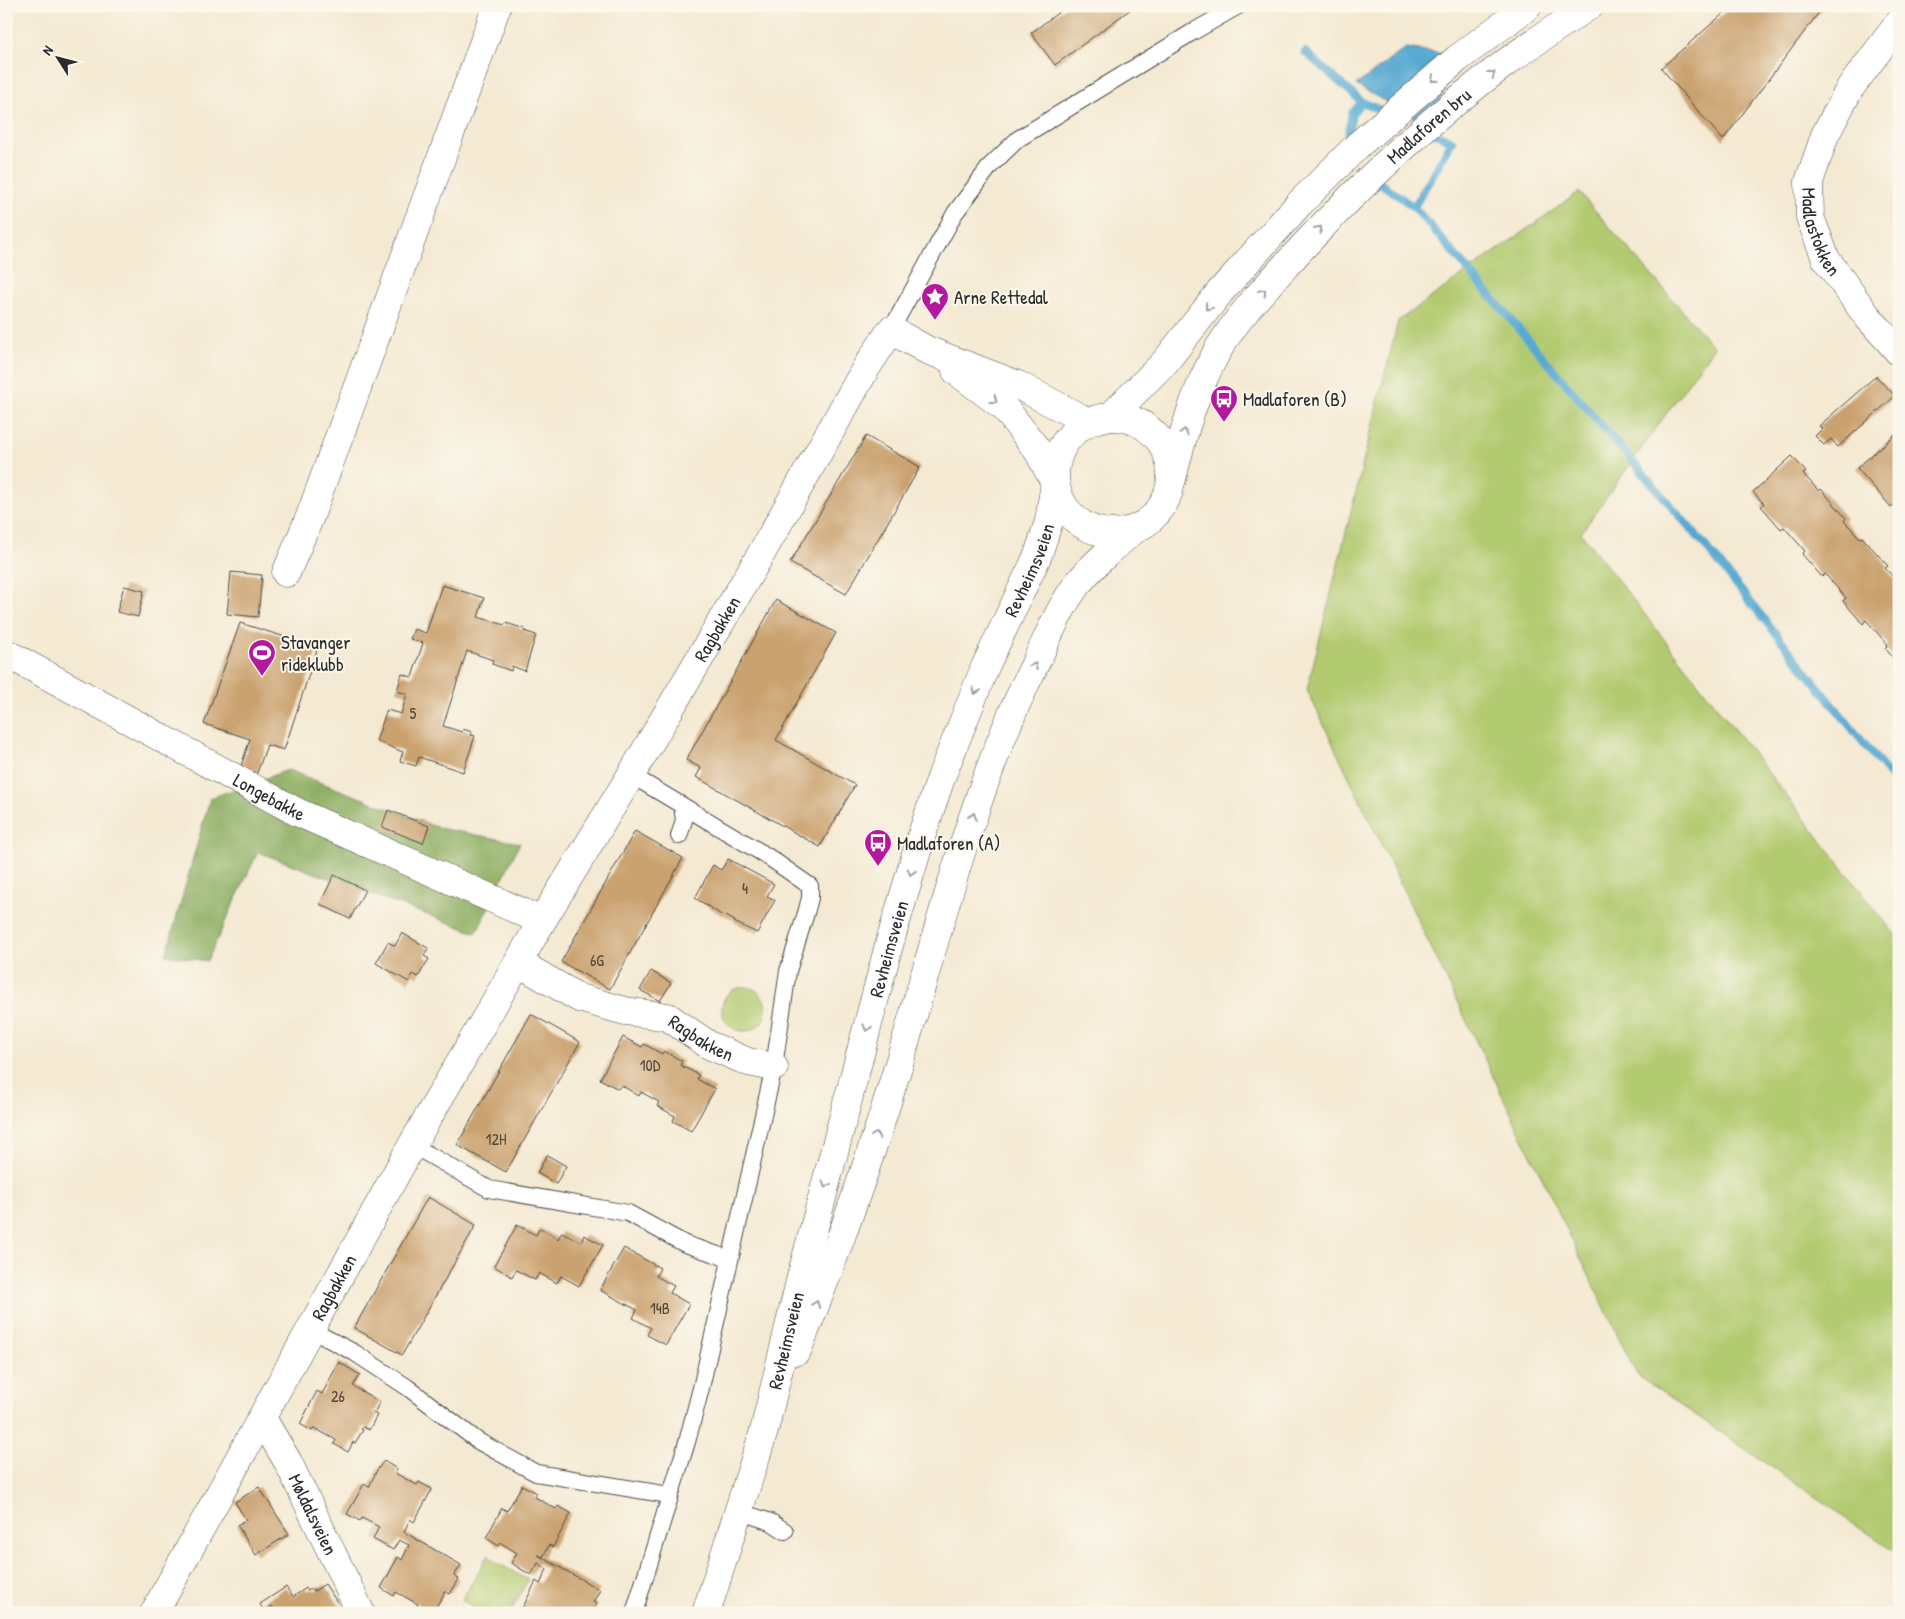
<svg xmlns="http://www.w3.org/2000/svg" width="1905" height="1619" font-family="'Patrick Hand',sans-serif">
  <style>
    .green { fill: #b2ca6f; stroke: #6e7a4d }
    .forest { fill: #8dae62; stroke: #5c6c46 }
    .water { fill: #57a9d2; stroke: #416a7e }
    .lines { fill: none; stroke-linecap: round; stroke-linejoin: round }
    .stream { stroke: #57a9d2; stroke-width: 8 }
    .building { fill: #caa26f }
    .service-casing { stroke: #494844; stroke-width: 18 }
    .minor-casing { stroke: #494844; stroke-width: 29 }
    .primary-casing { stroke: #494844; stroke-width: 29 }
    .service { stroke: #fff; stroke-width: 16 }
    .minor { stroke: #fff; stroke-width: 28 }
    .primary { stroke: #fff; stroke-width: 28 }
    .oneway { stroke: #a0a0a0 }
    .labels { text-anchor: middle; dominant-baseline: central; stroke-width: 4; stroke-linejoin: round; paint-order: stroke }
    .number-label { font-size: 16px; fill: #53493c }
    .street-label { font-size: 19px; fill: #2b2b2b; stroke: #fbf7ec }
    .poi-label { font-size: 19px; fill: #2b2b2b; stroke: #fbf7ec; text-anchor: start }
  </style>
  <rect width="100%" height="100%" fill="#fbf7ec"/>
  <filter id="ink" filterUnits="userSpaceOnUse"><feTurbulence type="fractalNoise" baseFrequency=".02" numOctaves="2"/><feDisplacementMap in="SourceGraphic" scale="10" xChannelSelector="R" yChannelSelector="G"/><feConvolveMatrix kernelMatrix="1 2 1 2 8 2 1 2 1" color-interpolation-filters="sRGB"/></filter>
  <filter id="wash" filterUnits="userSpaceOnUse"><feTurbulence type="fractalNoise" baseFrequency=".0096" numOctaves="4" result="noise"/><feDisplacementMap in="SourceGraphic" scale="20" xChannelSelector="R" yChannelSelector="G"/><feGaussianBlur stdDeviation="1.12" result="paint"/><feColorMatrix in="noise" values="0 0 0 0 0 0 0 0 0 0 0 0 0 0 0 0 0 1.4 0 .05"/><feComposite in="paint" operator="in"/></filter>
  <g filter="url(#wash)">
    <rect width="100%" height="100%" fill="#f4e9d2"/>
    <path class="green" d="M1579,192L1714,347L1581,533L1899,940V1554L1637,1375L1307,690L1398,321Z
      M722 1009a22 22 0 1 1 44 0a22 22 0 1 1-44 0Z
      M488,1555L494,1561L528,1580L510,1613H481L462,1600Z"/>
    <path class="forest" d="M288,770L439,828L520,843L476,933L258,852L207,961L166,955L210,798Z"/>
    <path class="water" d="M1406,48L1457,56L1430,127L1356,85Z"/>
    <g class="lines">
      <path class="stream" d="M1305,52L1362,102L1387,113
        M1346,146L1352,113L1362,102
        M1376,180L1414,207L1703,543L1899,787
        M1414,207L1452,141L1430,131"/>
    </g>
    <g id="blocks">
      <path class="building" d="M1067,6H1135L1055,65L1031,33Z
        M1732,6H1825L1817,15L1723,140L1661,68Z
        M1876,376L1895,396L1838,447L1831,439L1824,445L1815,436L1822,429L1819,426Z
        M1899,431V501L1891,507L1857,468Z
        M866,436L920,467L846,594L790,563Z
        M1792,456L1806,472L1803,474L1819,491L1821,489L1846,518L1844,521L1860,538L1862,537L1888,566L1885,568L1899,583V665L1885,648L1888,645L1866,620L1863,624L1843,601L1846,598L1825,574L1822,577L1802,554L1805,551L1784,527L1781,529L1761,506L1764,504L1753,492Z
        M231,572L262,575L258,617L227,614Z
        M442,585L484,598L478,617L505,625L506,623L525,629L524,631L536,635L525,671L512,666L511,671L492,664L493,660L467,651L443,726L462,732L463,729L472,732L471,735L475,736L463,772L419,757L416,766L400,761L403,752L376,741L387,710L401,714L407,694L397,691L402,674L412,677L423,643L410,639L414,629L426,633Z
        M124,586L144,591L138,617L117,612Z
        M776,600L836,633L776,740L855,785L820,847L696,777L701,768L686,760Z
        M240,623L318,647L284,750L267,745L254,781L238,775L250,739L204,724Z
        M388,810L429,826L423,843L382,827Z
        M635,831L683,858L610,989L561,962Z
        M728,859L774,884L767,896L775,900L757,933L734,922L735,921L724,915L723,916L695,898L713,865L721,870Z
        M334,875L365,890L350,919L320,904Z
        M402,933L428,948L424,956L429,959L418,977L413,974L409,982L376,963L388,942L395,946Z
        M651,971L671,983L660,1001L640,990Z
        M531,1014L580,1042L506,1172L457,1145Z
        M623,1037L642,1047L644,1044L662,1054L664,1051L682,1061L680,1065L699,1075L697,1079L715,1089L691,1131L673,1121L675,1116L657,1106L659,1102L641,1092L639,1096L621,1085L618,1089L600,1079Z
        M547,1155L566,1166L556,1184L537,1173Z
        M428,1197L476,1225L402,1355L354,1328Z
        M517,1225L536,1235L540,1228L558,1239L562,1232L581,1242L584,1235L603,1245L579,1286L561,1276L557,1283L539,1273L535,1280L516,1270L512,1277L494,1266Z
        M624,1248L660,1268L656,1276L674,1286L670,1293L689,1304L666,1345L647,1335L651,1328L633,1318L637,1310L600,1290Z
        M339,1362L360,1375L353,1386L380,1402L375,1411L374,1410L372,1412L377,1415L369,1430L363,1427L361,1429L363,1430L355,1443L353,1442L348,1452L334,1444L336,1440L314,1428L312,1431L300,1424L317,1391L322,1394Z
        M384,1461L397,1469L395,1473L417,1485L419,1482L432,1489L414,1522L410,1519L404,1532L461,1565L454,1576L459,1579L450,1594L444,1591V1594L432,1613H424L416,1608L418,1604L396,1592L394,1596L381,1588L398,1557L402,1560L409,1545L399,1540L393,1550L373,1539L379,1527L362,1518L360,1521L347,1514L364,1484L369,1487L377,1470Z
        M522,1485L537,1493L535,1497L556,1509L558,1506L571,1513L553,1547L549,1545L543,1557L538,1555L600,1590L593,1602L597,1604L592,1613H520L536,1581L540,1584L547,1569L538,1563L531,1575L511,1563L517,1553L501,1543L499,1546L486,1538L502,1508L507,1511Z
        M259,1487L289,1534L256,1555L237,1525L246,1520L235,1502Z
        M325,1584L341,1608L334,1613H269L274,1609L272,1606L264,1611L260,1604L286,1587L293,1597L306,1588L308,1591L312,1588L314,1591Z"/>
    </g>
  </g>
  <g filter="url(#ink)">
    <use href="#blocks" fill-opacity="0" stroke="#494844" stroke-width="1"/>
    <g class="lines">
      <defs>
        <path id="service" d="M891,330L955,213L991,165L1018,139L1191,33L1238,6
          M631,775L767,856L810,886V898L806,913L788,971L774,1067L701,1388L687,1442L634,1613
          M679,836L684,820L682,806
          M412,1145L489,1189L628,1213L685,1244L730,1259
          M309,1329L355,1353L407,1387L478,1441L536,1473L669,1495
          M740,1512L771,1522L785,1531"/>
        <g id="minor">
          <path id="s1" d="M1899,23L1850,88L1825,135L1809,182L1810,217L1826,259L1867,316L1899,352"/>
          <path d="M956,371L1004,407L1038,451L1055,483"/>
          <path d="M286,573L309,519L497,6"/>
          <path id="s2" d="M6,653L297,812L542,921"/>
          <path id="s3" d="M519,963L579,998L625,1011L668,1017L709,1045L748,1062L774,1067"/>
          <path id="s4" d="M262,1418L288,1462L361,1613"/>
          <path id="s5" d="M154,1613L412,1145L542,921L631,775L761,554L866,368L891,330L927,350L1018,385L1088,422"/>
        </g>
        <g id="primary">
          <path d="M1111,416L1165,362L1220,292L1299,204L1358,145L1457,59L1528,6"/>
          <circle cx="1113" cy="475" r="58"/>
          <path id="s6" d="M1172,479C1183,433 1195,390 1219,348C1240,313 1271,282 1298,252C1362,183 1432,117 1508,61C1534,42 1562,24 1589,6"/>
          <path d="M797,1351C835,1258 869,1163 898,1067C939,930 972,790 1036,662C1048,637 1059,609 1076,586C1092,565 1113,548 1134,530"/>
          <path id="s7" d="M706,1613L764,1431L801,1277L889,945L923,831L942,775L985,667L1038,555L1049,521L1055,483"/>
        </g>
      </defs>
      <use href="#service" class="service-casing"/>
      <use href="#minor" class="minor-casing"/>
      <use href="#primary" class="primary-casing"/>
      <use href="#service" class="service"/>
      <use href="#minor" class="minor"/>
      <use href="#primary" class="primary"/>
    </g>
    <defs><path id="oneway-chevron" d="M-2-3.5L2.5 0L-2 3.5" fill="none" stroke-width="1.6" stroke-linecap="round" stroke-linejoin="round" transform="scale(1.25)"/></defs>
    <g class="oneway">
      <use href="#oneway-chevron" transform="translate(1492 74) rotate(-38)"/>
      <use href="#oneway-chevron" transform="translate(1434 79) rotate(140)"/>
      <use href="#oneway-chevron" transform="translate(1319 229) rotate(-47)"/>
      <use href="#oneway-chevron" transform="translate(1263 292) rotate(-49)"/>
      <use href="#oneway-chevron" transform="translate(1208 307) rotate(128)"/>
      <use href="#oneway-chevron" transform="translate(994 400) rotate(37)"/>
      <use href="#oneway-chevron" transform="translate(1184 432) rotate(-76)"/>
      <use href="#oneway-chevron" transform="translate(1034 666) rotate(-64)"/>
      <use href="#oneway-chevron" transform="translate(976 691) rotate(112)"/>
      <use href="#oneway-chevron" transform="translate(973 816) rotate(-71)"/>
      <use href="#oneway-chevron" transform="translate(911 872) rotate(107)"/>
      <use href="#oneway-chevron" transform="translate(867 1028) rotate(105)"/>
      <use href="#oneway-chevron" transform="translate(876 1135) rotate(-72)"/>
      <use href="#oneway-chevron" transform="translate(826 1185) rotate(105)"/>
      <use href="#oneway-chevron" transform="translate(816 1304) rotate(-69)"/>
    </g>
  </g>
  <defs>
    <symbol id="sight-pin" viewBox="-11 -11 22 30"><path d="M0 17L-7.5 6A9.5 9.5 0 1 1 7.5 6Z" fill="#b5179e" stroke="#fbf7ec"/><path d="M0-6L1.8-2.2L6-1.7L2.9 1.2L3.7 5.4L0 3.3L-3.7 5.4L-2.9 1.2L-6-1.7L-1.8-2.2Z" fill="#fff"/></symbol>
    <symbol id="bus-pin" viewBox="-11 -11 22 30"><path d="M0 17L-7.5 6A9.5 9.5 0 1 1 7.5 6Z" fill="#b5179e" stroke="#fbf7ec"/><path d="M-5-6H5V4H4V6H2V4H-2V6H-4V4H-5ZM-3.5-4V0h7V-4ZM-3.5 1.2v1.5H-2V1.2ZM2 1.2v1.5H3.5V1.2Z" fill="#fff"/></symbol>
    <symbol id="stadium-pin" viewBox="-11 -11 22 30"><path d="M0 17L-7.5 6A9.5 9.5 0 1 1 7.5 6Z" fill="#b5179e" stroke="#fbf7ec"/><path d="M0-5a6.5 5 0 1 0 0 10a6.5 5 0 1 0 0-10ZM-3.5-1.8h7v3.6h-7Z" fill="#fff"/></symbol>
  </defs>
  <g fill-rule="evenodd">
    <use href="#sight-pin" x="919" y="281" width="32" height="43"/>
    <use href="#bus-pin" x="1208" y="383" width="32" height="43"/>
    <use href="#stadium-pin" x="246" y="637" width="32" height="43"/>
    <use href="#bus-pin" x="862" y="827" width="32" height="43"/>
  </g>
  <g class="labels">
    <g class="number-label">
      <text x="413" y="713">5</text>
      <text x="745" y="888">4</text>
      <text x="597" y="960">6G</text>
      <text x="650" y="1065">10D</text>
      <text x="496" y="1139">12H</text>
      <text x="660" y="1308">14B</text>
      <text x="338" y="1396">26</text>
    </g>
    <g class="street-label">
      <text stroke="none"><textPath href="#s6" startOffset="446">Madlaforen bru</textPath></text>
      <text stroke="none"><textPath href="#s1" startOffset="236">Madlastokken</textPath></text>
      <text stroke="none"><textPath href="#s7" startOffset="1094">Revheimsveien</textPath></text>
      <text stroke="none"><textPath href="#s5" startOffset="1134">Ragbakken</textPath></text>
      <text stroke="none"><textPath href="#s2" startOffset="300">Longebakke</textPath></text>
      <text stroke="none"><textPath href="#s7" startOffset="689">Revheimsveien</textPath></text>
      <text stroke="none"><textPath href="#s3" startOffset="200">Ragbakken</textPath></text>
      <text stroke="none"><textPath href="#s5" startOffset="372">Ragbakken</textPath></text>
      <text stroke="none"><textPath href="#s7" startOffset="284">Revheimsveien</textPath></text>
      <text stroke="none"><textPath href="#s4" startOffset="109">Møldalsveien</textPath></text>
    </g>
    <g class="poi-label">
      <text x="954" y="297">Arne Rettedal</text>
      <text x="1243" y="399">Madlaforen (B)</text>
      <text x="281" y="642">Stavanger<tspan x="281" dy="22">rideklubb</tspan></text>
      <text x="897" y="843">Madlaforen (A)</text>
    </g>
  </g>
  <rect width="1905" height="1619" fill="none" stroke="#fbf7ec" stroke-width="25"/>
  <g transform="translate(58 58) rotate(306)" stroke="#fbf7ec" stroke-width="4" paint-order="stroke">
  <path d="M0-4L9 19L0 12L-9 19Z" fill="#2b2b2b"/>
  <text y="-8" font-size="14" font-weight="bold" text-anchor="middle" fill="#2b2b2b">N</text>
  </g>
</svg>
